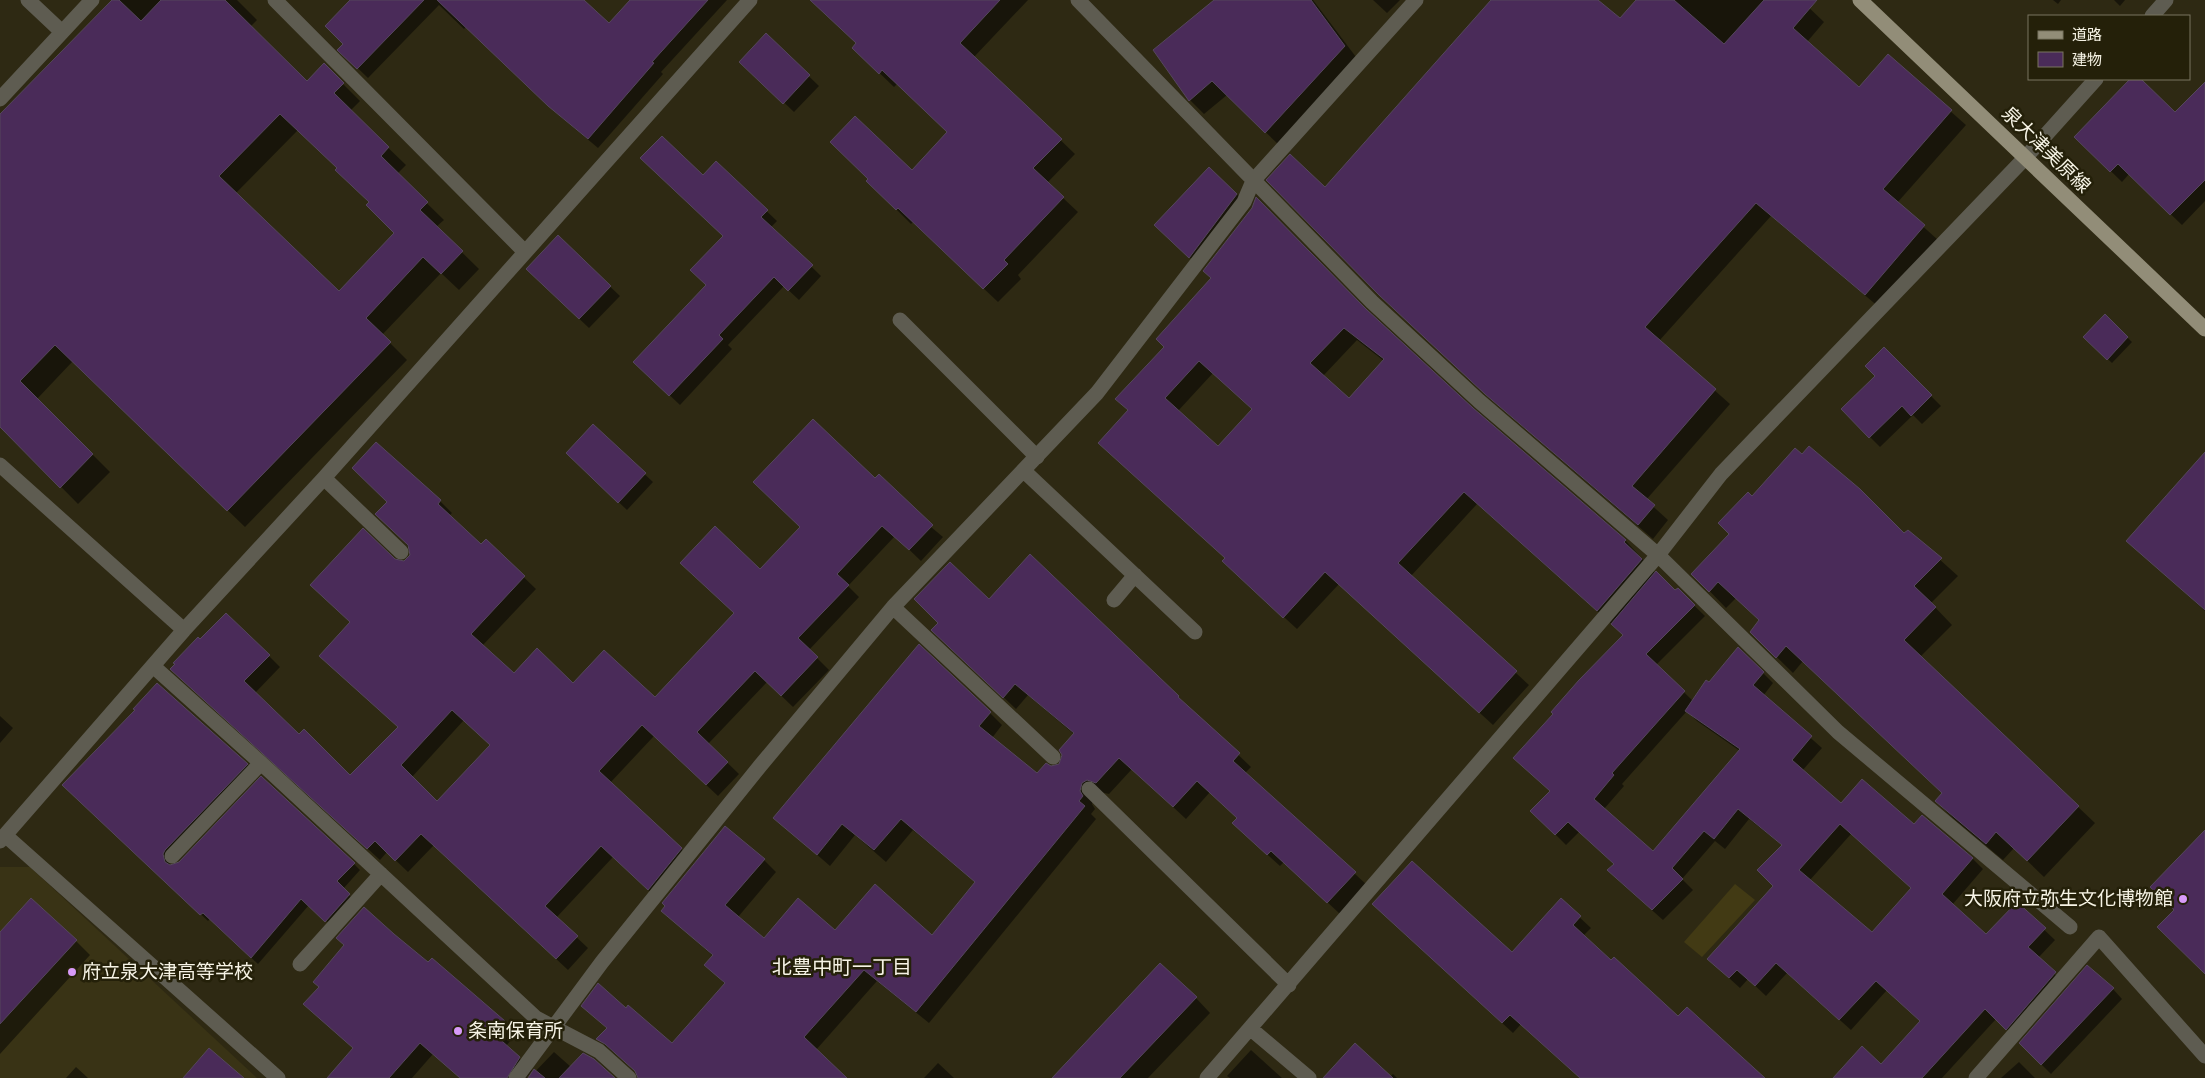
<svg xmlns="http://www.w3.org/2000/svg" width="2205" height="1078" font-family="Karla,'Noto Sans JP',sans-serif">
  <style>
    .built { fill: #393315 }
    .green { fill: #423a14 }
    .shadow { fill: #0007; fill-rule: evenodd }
    .building { fill: #4a2b59; stroke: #55475c; fill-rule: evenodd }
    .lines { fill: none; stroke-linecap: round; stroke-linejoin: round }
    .minor { stroke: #5e5c51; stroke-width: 15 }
    .major { stroke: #928d78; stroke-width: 15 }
    .poi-dot { fill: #d89af8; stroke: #242009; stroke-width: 2 }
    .labels { text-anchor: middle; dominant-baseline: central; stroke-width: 5; stroke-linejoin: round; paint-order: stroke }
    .street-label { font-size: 19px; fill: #f6f3e5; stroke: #242009 }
    .poi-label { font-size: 19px; fill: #f6f3e5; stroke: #242009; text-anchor: start }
    .neighbourhood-label { font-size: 20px; fill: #f6f3e5; stroke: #242009 }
  </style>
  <rect width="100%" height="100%" fill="#2e2913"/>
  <path class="built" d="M0,867H30L257,1078H0Z"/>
  <path class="green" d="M1735,884L1755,900L1702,957L1684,942Z"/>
  <path class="shadow" d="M113,0H237L257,20L250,27L307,83L324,65L360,101L350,111L406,165L397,174L444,220L436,227L479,269L459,290L441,273L382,335L407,360L245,527L73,361L37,399L110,472L78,504L0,425V116ZM298,130L338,168L396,233L339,293L236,193Z
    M352,0H583L609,24L632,0H727L661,72L663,74L598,148L560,116L466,27L464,29L439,5L368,78L339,50L345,44Z
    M818,0H1028L974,57L1075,154L1047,183L1078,212L1018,275L1021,279L998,302L913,222L911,224L882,195L870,179L912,172L949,133L897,84L894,87L868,62L858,44Z
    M1216,0H1313L1359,61L1280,146L1227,95L1204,114L1190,100Z
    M1373,0H1400L1387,13Z
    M1493,0H1597L1620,20L1638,0H1801L1824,22L1807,42L1860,88L1888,56L1966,125L1897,203L1938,240L1880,308L1771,216L1659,341L1730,404L1646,500L1668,520L1653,539L1490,398L1325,189Z
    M2053,0H2061L2058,4Z
    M2114,0H2125L2120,6Z
    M766,35L819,86L794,112L751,71Z
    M2132,79H2139L2175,114L2205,84V201L2182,225L2129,174L2122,182L2076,137Z
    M716,163L777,221L771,227L821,276L799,300L784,286L728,345L732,349L680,405L644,371L708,285L724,236L703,177Z
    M1237,194L1246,204L1200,267L1166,235Z
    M558,237L620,296L589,328L537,279Z
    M1368,313L1472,409L1625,540L1656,574L1676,592L1678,590L1705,616L1656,665L1693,701L1738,648L1773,683L1763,696L1822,748L1802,771L1841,805L1914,826L1922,817L1973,859L1983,869L1952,905L1986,936L2017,904L2055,940L2038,958L2065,984L2017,1039L1996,1019L1942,1078H1834L1881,1066L1921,1022L1887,990L1851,1030L1787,973L1766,996L1748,979L1740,988L1719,969L1775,886L1783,846L1749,819L1725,849L1715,841L1682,879L1693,890L1663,920L1619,881L1615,865L1579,832L1566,845L1532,811L1551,791L1624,635L1477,504L1411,576L1529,685L1493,725L1339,584L1297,629L1237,574L1129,411L1165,347ZM1357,340L1384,361L1349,399L1323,376ZM1213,373L1253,410L1219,448L1178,411ZM1687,711L1697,721L1740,751L1653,853L1604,809L1624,786L1622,784ZM1851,834L1913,888L1872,933L1810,880Z
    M2105,316L2132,342L2112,363L2085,337Z
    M1884,349L1941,406L1922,424L1913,415L1880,447L1842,409L1877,376Z
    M593,426L653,482L627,510L567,453Z
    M376,444L440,501L452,513L449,516L481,546L486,541L536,589L482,646L514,675L655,699L735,614L760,571L875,480L943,537L921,561L895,536L848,586L859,597L809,650L829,670L793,707L767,682L708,744L739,774L718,796L654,736L610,783L693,860L660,901L613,857L556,918L588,948L568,970L434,845L408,872L387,852L380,860L183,680L269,656L280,667L255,693L299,736L350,777L399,727L352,623L394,560L404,562L411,555L389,502ZM464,720L491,745L437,803L412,777Z
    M2205,454V611L2128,540Z
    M1752,498L1904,535L1908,531L1958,576L1931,603L1952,625L1920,657L2095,823L2044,877L2014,848L2003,860L1953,818L1936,801L1943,794L1803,661L1793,673L1751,632L1760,621L1736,598L1726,608L1693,574L1730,534Z
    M989,601L1178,697L1251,767L1245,773L1367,885L1340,914L1284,862L1280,866L1246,835L1238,818L1210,792L1186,819L1132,769L1109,794L1100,792L1094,795L1092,804L1095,809L1091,814L1096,819L929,1023L877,981L816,1050L845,1078H639L638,1073L598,1039L608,1029L583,1006L626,1010L672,1045L725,984L706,965L713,956L663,911L764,860L776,872L738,917L764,940L835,932L932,936L976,883L913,830L886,862L855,835L830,866L775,818L990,713L1002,725L992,738L1037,775L1060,765L1075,735L1028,695L1016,709L945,642Z
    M0,716L13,728L0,743Z
    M247,764L253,771L169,862L170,866L354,864L360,870L343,889L356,902L333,927L309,905L258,964L210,919L208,921L64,785Z
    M1561,900L1591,928L1583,936L1679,1018L1764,1078H1580L1521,1024L1513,1033L1385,915L1512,954Z
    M0,934L76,941L90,955L0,1054Z
    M393,935L504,1022L516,1034L506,1046L532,1070L526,1078H460L433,1054L412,1078H328L354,1049Z
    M2113,989L2122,999L2051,1074L2020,1043Z
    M1196,998L1210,1013L1148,1078H1054Z
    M1251,1050L1282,1078H1230L1227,1076Z
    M554,1052L571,1067L613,1078H529Z
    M2019,1062L2035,1078H2001Z
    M938,1063L954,1078H924Z
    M76,1067L88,1078H66Z
    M1393,1074L1397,1078H1325L1390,1077Z"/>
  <path class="building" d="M112,0H119L141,21L161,0H225L307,81L324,63L344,83L334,93L389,147L381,156L428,202L420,210L463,251L441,274L423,257L366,318L391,342L227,511L55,345L20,381L93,454L60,488L0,427V114ZM280,114L337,168L335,170L369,202L366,205L394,233L339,291L219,176Z
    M350,0H424L357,69L337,50L343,44L325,26Z
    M437,0H584L609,23L630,0H708L652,62L654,63L588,139L548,106Z
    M810,0H1000L960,43L1062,139L1033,168L1064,197L1004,260L1008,264L983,289L898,208L896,210L866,181L868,179L830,142L855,116L912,170L947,132L882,70L879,74L852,48L856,43Z
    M1214,0H1311L1345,46L1265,133L1212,81L1189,101L1153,50Z
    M1491,0H1598L1620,18L1636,0H1674L1724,44L1764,0H1817L1793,28L1859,87L1888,54L1952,110L1883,189L1925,225L1865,295L1756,203L1645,327L1716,389L1632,486L1655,505L1638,525L1485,394L1379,295L1266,180L1290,154L1325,187Z
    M766,33L810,75L783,104L739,62Z
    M2130,79H2141L2175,112L2205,82V180L2170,215L2118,164L2110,172L2074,137Z
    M662,136L703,175L716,161L768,210L761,217L813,265L788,291L774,277L719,335L723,339L669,396L633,362L706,285L690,270L723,236L640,158Z
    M1209,167L1237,194L1189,258L1154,225Z
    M1256,197L1366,309L1473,408L1626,540L1624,542L1642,559L1597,611L1464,492L1398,563L1517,671L1479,713L1325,572L1283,618L1222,561L1225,558L1098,443L1128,410L1115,399L1164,347L1156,339L1211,278L1203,271L1252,208ZM1344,328L1384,359L1349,398L1310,363ZM1199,361L1252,409L1218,446L1165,398Z
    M558,235L611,286L579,319L526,269Z
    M2105,314L2128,337L2107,360L2083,337Z
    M1884,347L1932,395L1911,416L1902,406L1869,438L1841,409L1875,376L1865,366Z
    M813,419L875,478L879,474L933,525L909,550L882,526L837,574L849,585L798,638L818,657L781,696L755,671L697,732L728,762L706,785L642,725L599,771L682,848L648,890L601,846L545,906L578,936L556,959L421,834L395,861L375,841L367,849L170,669L175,664L173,663L198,637L200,639L226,613L270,655L244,681L299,734L304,729L350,775L398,727L319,656L350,622L310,585L363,528L395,559L404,561L410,555L408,545L375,514L387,502L352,468L376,442L441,500L438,504L481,544L486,539L525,576L471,634L514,673L537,648L573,683L604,650L655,697L734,613L680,563L715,526L760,569L800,527L753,482ZM452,710L490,745L437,801L401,765Z
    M593,424L646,473L618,503L566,453Z
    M1809,446L1860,489L1904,533L1908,530L1942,558L1914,586L1936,607L1904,640L2079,806L2027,861L1996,832L1986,844L1935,801L1942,793L1786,646L1776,658L1750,632L1759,620L1718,582L1709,592L1691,574L1729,534L1718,523L1748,492L1752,496L1795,448L1802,454Z
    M2205,452V610L2126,541Z
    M1030,554L1179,696L1178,697L1240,753L1233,761L1356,872L1327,903L1271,851L1267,855L1232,823L1237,818L1197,781L1173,807L1119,758L1096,783L1087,780L1082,783L1080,791L1083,796L1079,801L1085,806L916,1012L864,970L804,1037L847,1078H638L635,1071L605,1044L596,1039L607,1028L581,1006L598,983L626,1008L628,1005L672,1043L725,983L704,965L713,955L661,911L665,906L662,903L725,826L765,859L725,905L764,938L798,898L835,930L875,884L932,935L975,882L901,819L874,850L842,824L817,855L773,818L919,644L991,712L979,726L1037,773L1046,763L1051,766L1059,764L1062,755L1059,750L1074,733L1015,684L1003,698L931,630L938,623L914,599L950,562L989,599Z
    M1656,571L1675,590L1678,588L1695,605L1646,654L1685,691L1612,773L1614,775L1594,799L1653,851L1740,749L1685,711L1706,680L1709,682L1738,647L1764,672L1753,685L1812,736L1792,760L1841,803L1862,779L1914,824L1922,815L1973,858L1942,894L1986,934L2017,902L2046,928L2028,947L2056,972L2006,1030L1985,1009L1922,1078H1833L1862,1046L1881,1064L1920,1021L1876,981L1839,1020L1776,963L1755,986L1737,970L1729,978L1707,959L1773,886L1757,870L1782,845L1738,809L1714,839L1704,831L1672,868L1683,879L1652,910L1607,870L1614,864L1568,822L1555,835L1530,811L1550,791L1513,758L1553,714L1551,712L1579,680L1623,635L1611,624ZM1840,824L1911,888L1872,932L1799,870Z
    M157,683L248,764L165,850L163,854L165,862L170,865L179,862L261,776L355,863L337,881L350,894L325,922L301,899L251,958L203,913L200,915L62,785L135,710L133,709Z
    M2205,830V974L2157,927L2174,910L2150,887Z
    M1412,861L1512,952L1561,898L1581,916L1573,925L1611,960L1614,957L1678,1016L1687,1007L1765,1078H1580L1510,1015L1502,1023L1372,904Z
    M31,898L77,940L0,1024V932Z
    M364,907L394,934L428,962L432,958L505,1021L494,1034L520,1057L507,1078H460L420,1043L389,1078H327L353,1048L303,1004L319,987L313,982L344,945L336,938Z
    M1160,963L1197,997L1120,1078H1052Z
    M2087,965L2114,988L2041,1065L2019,1043Z
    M1355,1043L1393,1078H1323Z
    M209,1048L244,1078H183Z
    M583,1053L594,1059L615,1078H559Z
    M534,1069L545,1078H528Z"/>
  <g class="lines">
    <path class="minor" d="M28,0L62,32
      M275,0L525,252
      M1078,0L1372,302L1479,401L1658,555L1838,732L2070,927
      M2152,16L2166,0
      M0,99L92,0
      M900,320L1037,457
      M0,465L184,630
      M1024,471L1195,632
      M324,478L401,552
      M1114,600L1135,575
      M893,607L1053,757
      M153,666L261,763L536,1018L599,1051L629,1078
      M1089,789L1289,985
      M5,835L278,1078
      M0,841L184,630L324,478L750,0
      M172,856L261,763
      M300,964L381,874
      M1251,1029L1309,1078
      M516,1078L602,962L760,766L893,607L1097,393L1244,202L1253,181L1416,0
      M1207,1078L1658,555L1721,474L2025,158L2096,79
      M1976,1078L2099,937L2205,1056"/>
    <path class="major" d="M1860,0L2205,329"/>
  </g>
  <g class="poi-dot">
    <circle cx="2183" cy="899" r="5"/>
    <circle cx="72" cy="972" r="5"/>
    <circle cx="458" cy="1031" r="5"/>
  </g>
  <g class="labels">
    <g class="street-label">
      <text transform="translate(2046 150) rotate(44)">泉大津美原線</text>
    </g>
    <g class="poi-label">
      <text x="2173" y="899" text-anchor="end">大阪府立弥生文化博物館</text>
      <text x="82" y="972">府立泉大津高等学校</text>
      <text x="468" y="1031">条南保育所</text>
    </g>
    <g class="neighbourhood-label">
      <text x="842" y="967">北豊中町一丁目</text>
    </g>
  </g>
  <rect x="2028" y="15" width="162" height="65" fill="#242009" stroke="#787461"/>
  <rect x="2038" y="31" width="25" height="8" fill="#928d78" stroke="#787461"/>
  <text x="2072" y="40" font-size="15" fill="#f6f3e5">道路</text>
  <rect x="2038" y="52" width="25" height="15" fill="#4a2b59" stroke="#787461"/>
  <text x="2072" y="65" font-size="15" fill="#f6f3e5">建物</text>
</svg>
